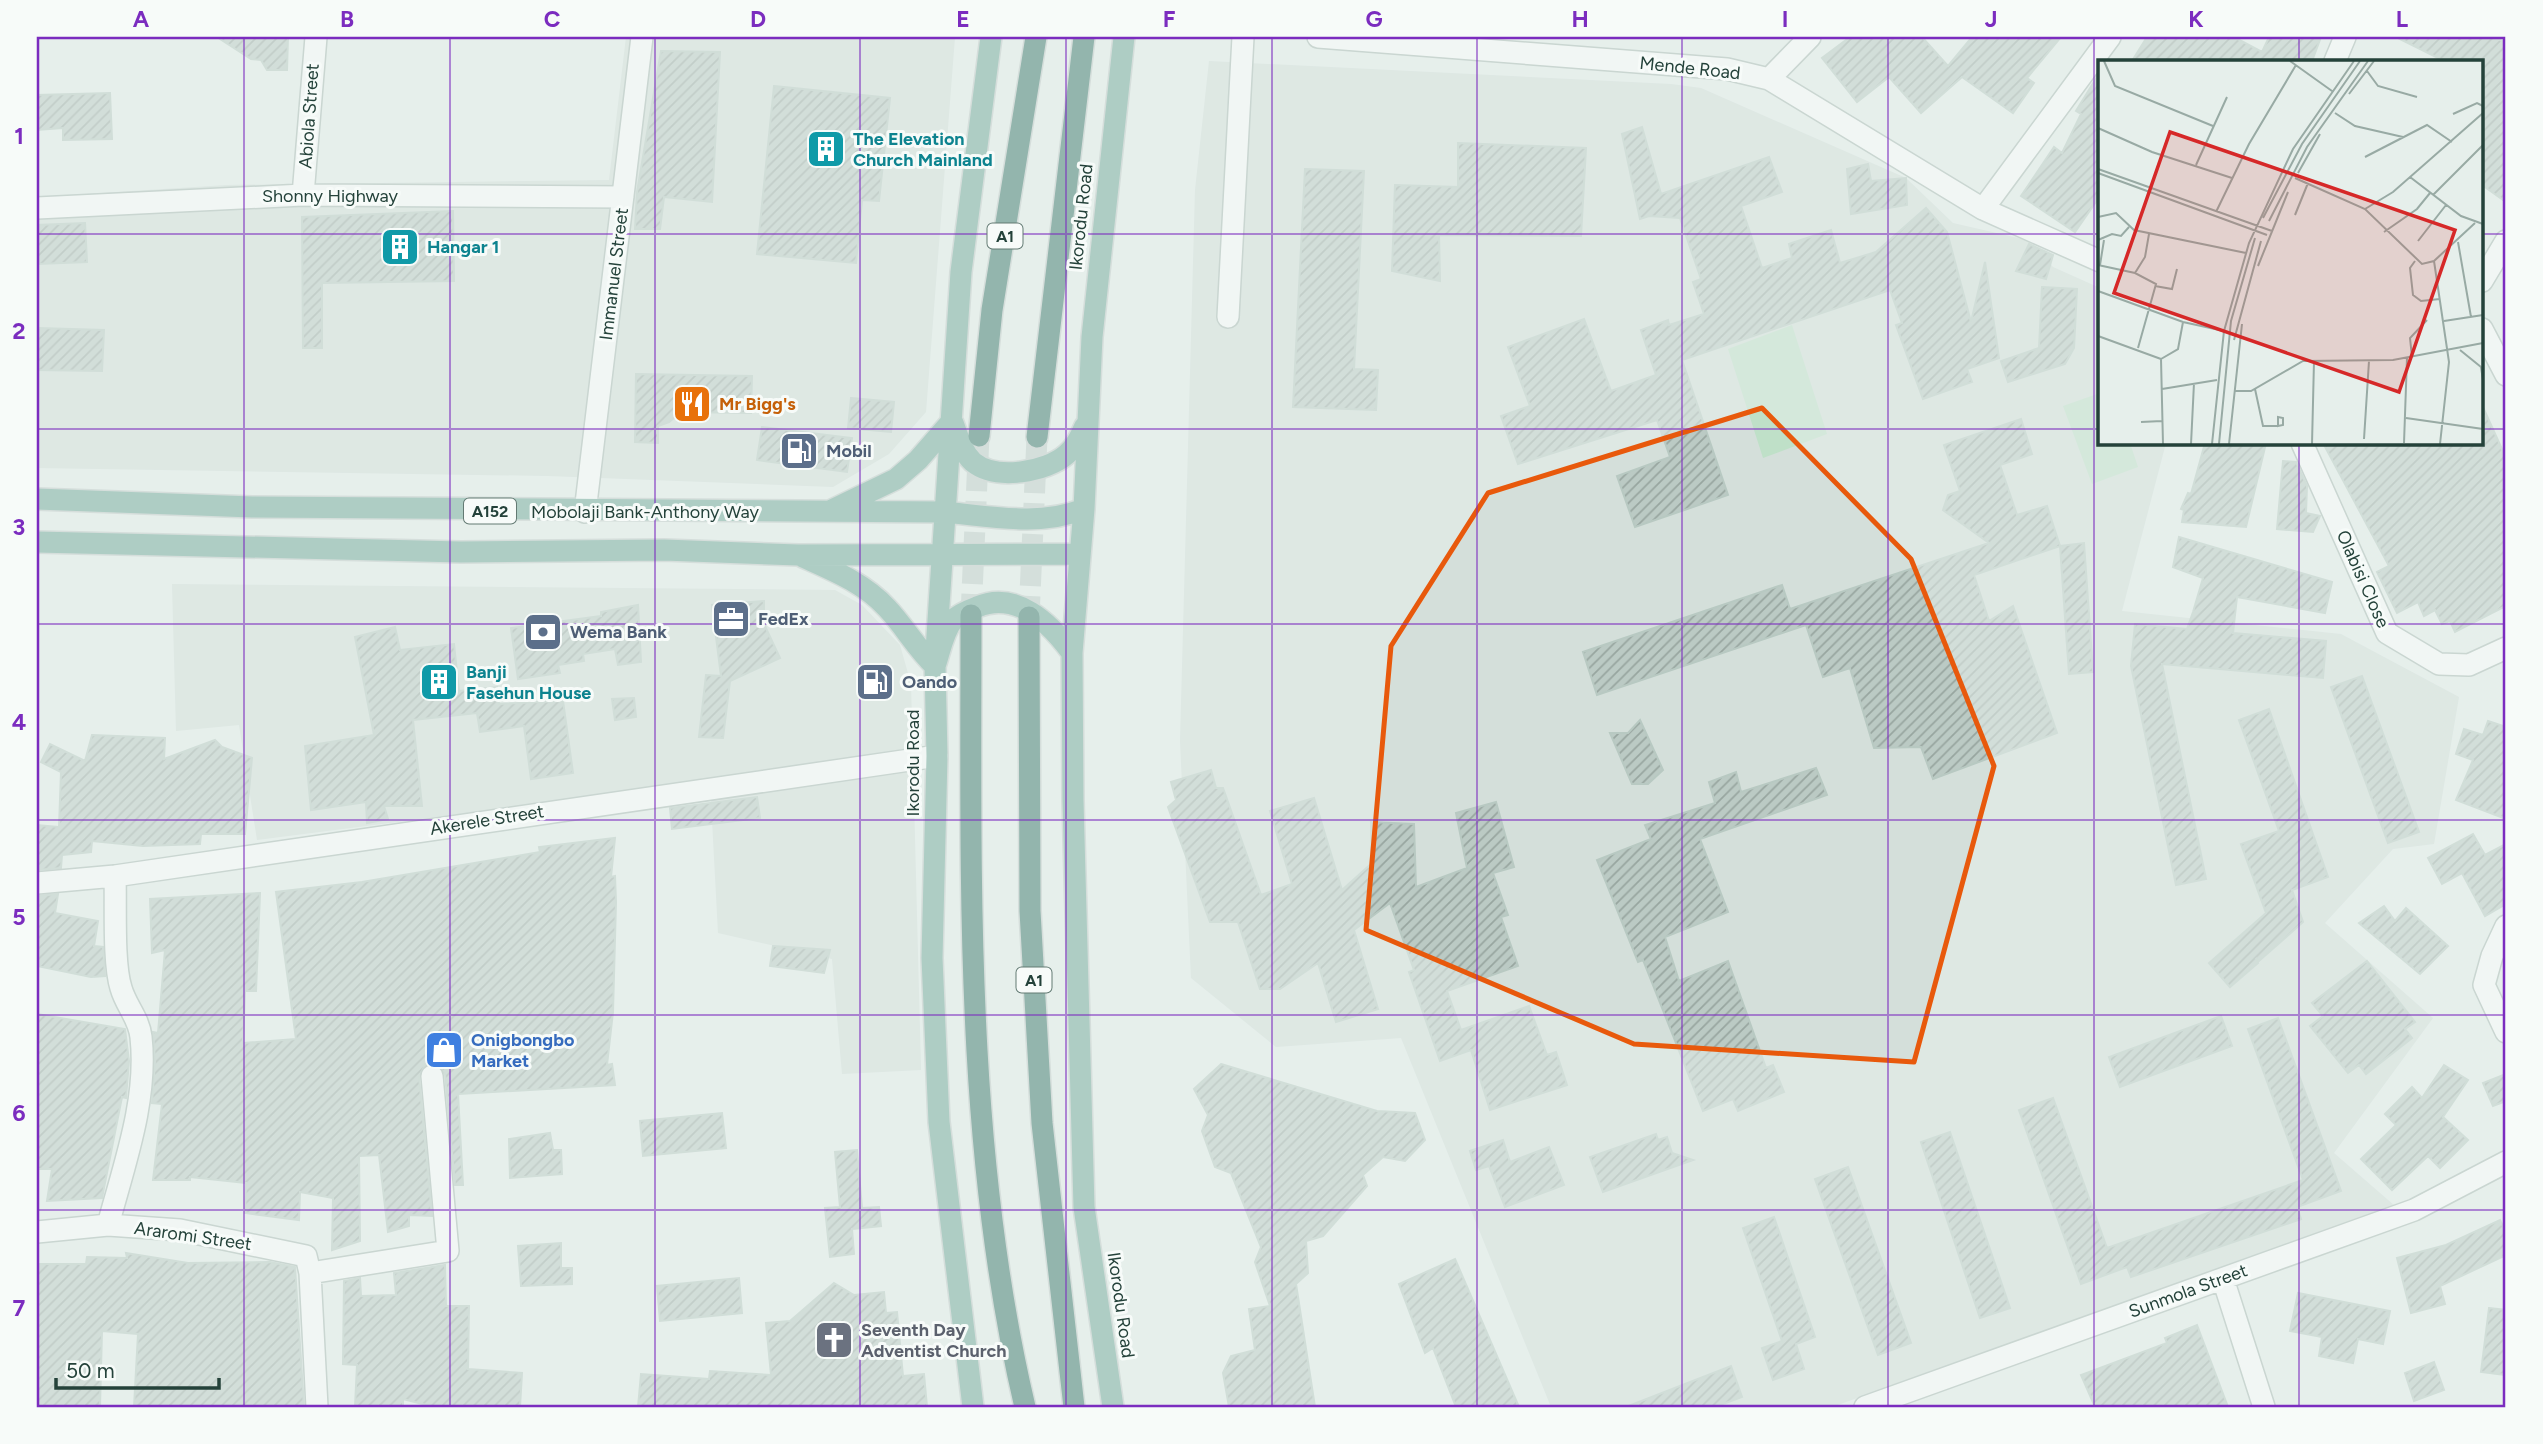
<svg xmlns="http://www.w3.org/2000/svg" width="2543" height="1444" font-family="Figtree,sans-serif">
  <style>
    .built { fill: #d4dfda }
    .garden { fill: #bfe0c8 }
    .building { fill: url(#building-hatch); stroke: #b8c9c2; stroke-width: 2 }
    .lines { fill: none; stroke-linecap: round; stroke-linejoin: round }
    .highway-tunnel { stroke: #bfccc8; stroke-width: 21; stroke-dasharray: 21 10; stroke-linecap: butt }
    .minor-casing { stroke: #a8b8b2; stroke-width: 24 }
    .major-casing { stroke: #c2cac8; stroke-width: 24 }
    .highway-casing { stroke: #c2cac8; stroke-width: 24 }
    .minor { stroke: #fff; stroke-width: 21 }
    .major { stroke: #6aa596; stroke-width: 21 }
    .highway { stroke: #2f6f62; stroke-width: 21 }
    .marked { fill: none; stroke: #e8590c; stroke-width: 5; stroke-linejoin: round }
    .grid { fill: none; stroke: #7b2cbf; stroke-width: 2; stroke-opacity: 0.55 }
    .labels { text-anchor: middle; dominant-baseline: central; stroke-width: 6; stroke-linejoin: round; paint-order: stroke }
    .shield { fill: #f7fbf9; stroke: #637a73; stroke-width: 2 }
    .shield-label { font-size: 16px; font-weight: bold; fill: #24423a }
    .street-label { font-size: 18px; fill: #24423a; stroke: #f7fbf9 }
    .culture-label { font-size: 18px; font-weight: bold; fill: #0d838f; stroke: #f7fbf9; text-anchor: start }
    .food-label { font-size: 18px; font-weight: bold; fill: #c56008; stroke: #f7fbf9; text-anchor: start }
    .service-label { font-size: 18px; font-weight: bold; fill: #4e5e75; stroke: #f7fbf9; text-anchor: start }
    .shop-label { font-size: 18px; font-weight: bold; fill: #366cbe; stroke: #f7fbf9; text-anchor: start }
    .worship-label { font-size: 18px; font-weight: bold; fill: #5b616d; stroke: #f7fbf9; text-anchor: start }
    .inset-road { fill: none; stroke: #98aaa4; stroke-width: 2 }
    .view { fill: #d62828; fill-opacity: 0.15; stroke: #d62828; stroke-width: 3.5 }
    .inset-edge { fill: none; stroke: #24423a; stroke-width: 3.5 }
    .neatline { fill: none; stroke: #7b2cbf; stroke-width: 2.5 }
    .grid-label { font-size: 23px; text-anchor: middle; font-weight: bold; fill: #7b2cbf }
  </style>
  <defs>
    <pattern id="building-hatch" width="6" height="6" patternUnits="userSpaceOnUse" patternTransform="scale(1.75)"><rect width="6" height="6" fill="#bbcac4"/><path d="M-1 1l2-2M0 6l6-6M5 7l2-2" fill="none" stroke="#98a6a0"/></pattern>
  </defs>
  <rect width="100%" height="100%" fill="#e6efeb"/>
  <path class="built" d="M626,37H955L926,412L889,454L833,487L548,476L37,468V197L227,185L609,180Z
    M1209,61L1671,84L1701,88L1906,178L1953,223L2031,241L2053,267L2100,288V443H2166L2122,611L2341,634L2459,697L2434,844L2393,849L2325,923L2433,1018L2334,1153L2395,1206L1832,1407H1551L1401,1038L1276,1047L1191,978L1180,741L1195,190Z
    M172,584L835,590L862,605L900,645L911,684L921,1070L842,1074L832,959L718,933L710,782L257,840L239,725L176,731Z"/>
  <path class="garden" d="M1792,325L1827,434L1763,458L1728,349Z
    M2100,393V443H2130L2138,467L2092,484L2063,406Z"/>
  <path class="building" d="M217,37H288L287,70H267L261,60L251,59Z
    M1850,37H1922L1948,66L1972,37H2061L2027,78L2034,83L2013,113L1962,77L1921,113L1889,77L1857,102L1822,58Z
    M2147,37H2234L2262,52L2269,37H2321L2312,61H2132Z
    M2396,37H2495L2506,43V202L2482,185V61H2444Z
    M661,51L720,52L712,202L664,197L660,229H635L637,192Z
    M2100,72V196L2075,232L2021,196L2054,147L2062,153L2081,114L2076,111Z
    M774,86L890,98L879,201L862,200L856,263L757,254Z
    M110,93L112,139L63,140V128L37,130V95Z
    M1642,127L1661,194L1769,157L1782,192L1741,206L1762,268L1792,258L1789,244L1831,230L1840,263L1876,252L1926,208L1947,232L1971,322L1985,262L1999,358L1967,369L1972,382L1923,399L1896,325L1902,323L1890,290L1682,360L1728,495L1635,527L1617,476L1670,457L1657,420L1518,464L1501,416L1530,406L1508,347L1584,319L1611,391L1656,375L1641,330L1668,320L1669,325L1704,314L1693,282L1701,279L1680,218L1649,216L1640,219L1622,134Z
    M1458,143L1586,148L1581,236L1439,235L1440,281L1392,271L1395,185L1458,187Z
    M1868,164L1871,181L1906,178L1907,205L1851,214L1847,169Z
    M1305,169L1364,171L1354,369L1378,370L1376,410L1293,407Z
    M453,211L454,281L322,283V348H303L302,217Z
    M85,223L87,262L37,264V225Z
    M2029,244L2053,255L2046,279L2016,271Z
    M2042,287L2077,289L2074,348L2065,364L2008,382L2001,361L2039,348Z
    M37,328L104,330L102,371L37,370Z
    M636,374L752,376L751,413L681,412L669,422L658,426V443L635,442Z
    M851,398L894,402L891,432L848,428Z
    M2482,405L2506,458V606L2455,632L2450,621L2442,624L2435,610L2424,616L2418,602L2397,613L2377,572L2389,566L2323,443H2482Z
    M2021,419L2032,454L2000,465L2017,515L2047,506L2060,546L2084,543L2093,672L2069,674L2060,546L1974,575L1989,621L2013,606L2057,733L1933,779L1921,747L1874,748L1850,668L1823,677L1806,625L1597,695L1583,652L1782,585L1790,609L1989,543L1943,510L1948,495L1960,491L1944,445Z
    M762,427L852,438L847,472L757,460Z
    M2205,443H2266L2246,527L2182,522L2184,510L2181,509L2188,493L2191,494Z
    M2283,461L2296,462L2307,486L2306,513L2320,516L2313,532L2277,529Z
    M2179,537L2332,582L2325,613L2237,597L2233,633L2326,641L2323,678L2162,664L2206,879L2176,885L2131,666L2135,624L2187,629L2193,612L2203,578L2173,567Z
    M764,601V624L780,658L730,681L723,738L699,737L706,675L721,676L712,605Z
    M638,605L641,662L618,665L615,649L583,654L584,661L558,665L560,673L518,679L511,628L601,616V612Z
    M395,627L400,650L454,644L459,691L497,687L499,704L563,701L573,773L531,779L524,726L480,732L477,713L413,720L422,806H384L388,819L367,823L366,802L311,810L305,746L374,735L355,637Z
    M2362,676L2419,832L2388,843L2331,687Z
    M634,698L636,717L615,720L612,699Z
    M2269,709L2328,877L2292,890L2303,922L2259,961L2256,958L2258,963L2230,987L2209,963L2266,913L2241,844L2279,831L2239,720Z
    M1640,720L1663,770L1648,784H1632L1610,733H1628Z
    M2488,721L2506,727V819L2456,800L2473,760L2456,754L2464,729L2483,735Z
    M92,735L165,738L164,759L215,740L222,747L252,758L245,834H201L200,844L143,846L92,841L91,852L62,855L61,868L37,870V825L59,827L61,772L41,762L50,744L85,761Z
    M1816,768L1827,795L1700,839L1728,912L1665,937L1679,981L1728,961L1766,1068L1773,1065L1784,1092L1738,1111L1733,1099L1703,1111L1643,960L1638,962L1597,860L1651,839L1645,825L1715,803L1709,782L1736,772L1741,792Z
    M1211,770L1216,788H1223L1261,895L1292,884L1270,811L1314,798L1342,890L1372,863L1371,822L1414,824L1416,887L1467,868L1456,813L1496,802L1514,867L1493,873L1508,915L1501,917L1518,966L1447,991L1461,1030L1529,1006L1547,1055L1556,1052L1567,1085L1490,1110L1471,1050L1440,1061L1409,972L1414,970L1390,903L1354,930L1378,1009L1336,1022L1318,963L1280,989H1260L1238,922H1210L1168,807L1176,800L1171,782Z
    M757,797L760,818L672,829L670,808Z
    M2473,834L2485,855L2506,844V904L2485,916L2462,873L2442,884L2428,858Z
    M615,838L611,877L615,876L616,902L613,1012L607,1065L612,1064L615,1085L458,1094L463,1185H455L445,1074L437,1064L425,1065L419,1077L432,1216L409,1215V1226L388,1232L379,1155L359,1156L360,1241L332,1250L333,1198L300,1192L299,1220L245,1213L246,1183L190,1177V1180H153L162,1104L152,1103L155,1061L153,1032L158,1033L165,950L152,953L150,899L260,893L256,991H245L243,1043L296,1039L276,892L362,882L540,852L539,847Z
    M58,894L55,913L98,921L94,946L103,947L105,976L91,977L37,966V896Z
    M2384,906L2395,921L2406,908L2448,946L2420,974L2359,923Z
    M773,946L830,950L824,973L770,966Z
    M2367,961L2415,1022L2405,1029L2412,1038L2366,1074L2359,1065L2348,1073L2310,1026L2323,1016L2312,1003Z
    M37,1014L125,1029L129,1061L126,1098L122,1097L102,1198L47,1201L52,1169H37Z
    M2221,1016L2232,1046L2120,1087L2109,1057Z
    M2278,1018L2341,1191L2297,1207L2301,1219L2131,1277L2127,1267L2081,1284L2019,1110L2053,1098L2107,1248L2303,1180L2248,1029Z
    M1221,1064L1377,1111L1415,1113L1425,1140L1405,1161L1383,1157L1363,1175L1367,1186L1323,1236L1306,1241L1308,1273L1296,1284L1315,1407H1229L1223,1373L1231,1356L1255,1350L1249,1309L1270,1306L1255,1262L1261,1247L1231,1173L1215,1167L1202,1131L1208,1115L1194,1089Z
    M2444,1065L2468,1080L2443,1117L2468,1140L2440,1168L2428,1156L2392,1190L2361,1159L2396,1125L2385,1114L2412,1087L2422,1098Z
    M2506,1074V1101L2493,1106L2483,1083Z
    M722,1113L726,1148L643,1156L640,1121Z
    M1950,1132L2010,1308L1980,1318L1921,1142Z
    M550,1133L553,1150H561L562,1174L510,1178L509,1139Z
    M1656,1134L1658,1140L1667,1137L1672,1153L1693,1160L1603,1192L1590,1157Z
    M1503,1140L1510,1162L1549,1147L1564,1185L1505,1207L1489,1166L1476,1170L1470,1151Z
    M857,1150L862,1208L879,1207L881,1226L852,1229L854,1254L830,1257L825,1208L840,1207L835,1152Z
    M1848,1167L1911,1343L1878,1355L1815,1179Z
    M1774,1217L1815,1337L1796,1344L1804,1369L1773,1380L1762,1348L1782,1341L1743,1228Z
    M2500,1220L2506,1233V1255L2440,1286L2445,1304L2411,1313L2397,1258L2446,1245Z
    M561,1243V1268H572V1284L521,1286L518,1246Z
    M126,1253L188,1263L270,1262L295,1267L304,1407H134L138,1334L102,1331L100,1407H37V1264H86L87,1257L127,1258Z
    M1455,1259L1519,1407H1456L1433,1348L1425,1353L1399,1284Z
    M445,1265L446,1306H469L468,1369L522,1373L520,1407H434L403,1399V1407H355L357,1365L343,1364L344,1281L360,1278L361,1296L396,1295L394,1273Z
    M739,1278L742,1313L660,1321L657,1286Z
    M834,1283L854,1295L884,1292L886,1313L897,1312L903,1376L924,1374L927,1407H638L641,1374L709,1379L710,1371L771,1375L766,1323L790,1321Z
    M2298,1293L2390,1311L2383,1344L2358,1339L2353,1363L2319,1356L2322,1337L2290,1331Z
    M2489,1308L2506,1310V1375L2481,1372Z
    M2197,1325L2228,1407H2095L2081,1375L2167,1343L2165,1338Z
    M2434,1362L2444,1390L2414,1401L2405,1373Z
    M1731,1366L1742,1397L1715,1407H1626Z"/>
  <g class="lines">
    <path class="highway-tunnel" d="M971,615L979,436
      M1029,617L1037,437"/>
    <defs>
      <path id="minor" d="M1318,37L1727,69L1769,79L1983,209L2100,261
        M2335,61L2345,37
        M1769,79L1810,37
        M303,195L316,37
        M37,208L303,195L623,197
        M1983,209L2110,37
        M2482,281L2506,241
        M1228,317L1243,37
        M2482,329L2506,375
        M2302,443L2387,633L2439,664L2469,665L2506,648
        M585,512L642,37
        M37,883L115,876L937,756
        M2506,926L2492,956L2484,985L2506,1032
        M108,1225C124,1165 148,1100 141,1037C139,1018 126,1006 121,988C113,963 116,905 115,876
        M37,1232L108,1225L180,1230L306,1256L310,1273L317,1407
        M310,1273L448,1251L432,1076
        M2223,1279L2264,1407
        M1865,1407L2414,1210L2506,1162"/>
      <path id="major" d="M953,423C958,436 962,452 973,462C996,481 1047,472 1067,454C1076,446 1080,437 1085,426
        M37,499L252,507L943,512C990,516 1038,527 1084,509
        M832,510L896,479L918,460L952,421
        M37,542L461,552L664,550L798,555L1079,554
        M803,557C834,571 864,583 887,608C905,627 916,648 935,666C940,652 943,632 953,620C959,614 969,610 977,607C1016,590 1050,623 1072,653
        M973,1407L939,1122L932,958L937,756L935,666L961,272L991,37
        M1113,1407L1084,1207L1073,801L1072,653L1084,509L1092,337L1124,37"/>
      <path id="highway" d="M979,436L992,310L1036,37
        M1037,437L1084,37
        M971,615C971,879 964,1149 1025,1407
        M1029,617L1030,911L1042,1123L1074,1407"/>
    </defs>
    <use href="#minor" class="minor-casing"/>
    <use href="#major" class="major-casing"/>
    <use href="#highway" class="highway-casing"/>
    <use href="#minor" class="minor"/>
    <use href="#major" class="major"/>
    <use href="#highway" class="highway"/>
  </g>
  <path d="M0 0H2543V1444H0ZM1762,408L1911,559L1994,766L1914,1062L1634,1044L1366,930L1391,646L1488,493Z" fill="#e6efeb" fill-opacity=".55" fill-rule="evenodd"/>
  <path class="marked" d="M1762,408L1911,559L1994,766L1914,1062L1634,1044L1366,930L1391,646L1488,493Z"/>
  <path class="grid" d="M244,37V1407M450,37V1407M655,37V1407M860,37V1407M1066,37V1407M1272,37V1407M1477,37V1407M1682,37V1407M1888,37V1407M2094,37V1407M2299,37V61M37,234H2100M2482,234H2506M37,429H2100M2482,429H2506M2299,443V1407M37,624H2506M37,820H2506M37,1015H2506M37,1210H2506"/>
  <defs>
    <symbol id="building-square" viewBox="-11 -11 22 22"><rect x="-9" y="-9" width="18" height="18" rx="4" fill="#0f9aa8" stroke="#f7fbf9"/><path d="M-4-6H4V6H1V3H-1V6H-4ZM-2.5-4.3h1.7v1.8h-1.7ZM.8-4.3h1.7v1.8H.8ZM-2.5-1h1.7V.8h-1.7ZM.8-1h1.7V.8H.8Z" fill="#fff"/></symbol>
    <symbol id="restaurant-square" viewBox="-11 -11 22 22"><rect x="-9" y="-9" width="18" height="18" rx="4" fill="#e8710a" stroke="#f7fbf9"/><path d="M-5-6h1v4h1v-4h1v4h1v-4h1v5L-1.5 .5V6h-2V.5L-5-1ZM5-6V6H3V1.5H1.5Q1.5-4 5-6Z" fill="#fff"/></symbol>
    <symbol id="fuel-square" viewBox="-11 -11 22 22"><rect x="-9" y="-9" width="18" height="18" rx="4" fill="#5c6f8a" stroke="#f7fbf9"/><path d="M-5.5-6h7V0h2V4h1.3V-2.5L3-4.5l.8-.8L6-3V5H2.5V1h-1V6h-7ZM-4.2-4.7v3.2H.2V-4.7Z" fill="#fff"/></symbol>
    <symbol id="office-square" viewBox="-11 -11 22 22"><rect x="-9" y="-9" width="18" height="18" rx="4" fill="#5c6f8a" stroke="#f7fbf9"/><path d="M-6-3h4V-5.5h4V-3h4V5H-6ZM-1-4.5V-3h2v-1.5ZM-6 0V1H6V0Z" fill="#fff"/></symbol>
    <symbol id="bank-square" viewBox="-11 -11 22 22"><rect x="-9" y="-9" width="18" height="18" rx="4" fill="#5c6f8a" stroke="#f7fbf9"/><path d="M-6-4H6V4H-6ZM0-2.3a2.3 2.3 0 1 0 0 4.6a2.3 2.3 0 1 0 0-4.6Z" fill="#fff"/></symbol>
    <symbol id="shop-square" viewBox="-11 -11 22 22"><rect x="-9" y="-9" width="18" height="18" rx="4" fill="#3f7fe0" stroke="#f7fbf9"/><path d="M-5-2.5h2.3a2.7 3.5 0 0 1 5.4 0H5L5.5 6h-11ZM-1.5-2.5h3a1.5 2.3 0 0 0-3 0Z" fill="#fff"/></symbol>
    <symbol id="church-square" viewBox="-11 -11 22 22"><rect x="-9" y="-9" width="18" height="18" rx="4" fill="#6b7280" stroke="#f7fbf9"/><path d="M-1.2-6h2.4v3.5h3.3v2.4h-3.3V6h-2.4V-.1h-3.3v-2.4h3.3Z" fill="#fff"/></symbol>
  </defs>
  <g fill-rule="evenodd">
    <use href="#building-square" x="804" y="127" width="44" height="44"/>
    <use href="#building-square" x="378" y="225" width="44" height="44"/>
    <use href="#restaurant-square" x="670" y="382" width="44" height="44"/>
    <use href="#fuel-square" x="777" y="429" width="44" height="44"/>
    <use href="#office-square" x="709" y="597" width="44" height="44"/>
    <use href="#bank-square" x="521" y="610" width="44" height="44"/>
    <use href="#building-square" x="417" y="660" width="44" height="44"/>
    <use href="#fuel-square" x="853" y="660" width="44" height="44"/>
    <use href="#shop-square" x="422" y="1028" width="44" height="44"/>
    <use href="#church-square" x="812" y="1318" width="44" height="44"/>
  </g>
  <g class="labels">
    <g class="shield">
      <rect x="987.5" y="223.5" width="35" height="25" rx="5"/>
      <rect x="464" y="498.5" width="52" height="25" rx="5"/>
      <rect x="1016.5" y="967.5" width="35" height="25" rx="5"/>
    </g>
    <g class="shield-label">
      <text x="1005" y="236">A1</text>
      <text x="490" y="511">A152</text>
      <text x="1034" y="980">A1</text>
    </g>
    <g class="street-label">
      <text transform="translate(1690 68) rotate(6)">Mende Road</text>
      <text transform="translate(309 116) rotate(-86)">Abiola Street</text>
      <text x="330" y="196">Shonny Highway</text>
      <text transform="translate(1081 217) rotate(-84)">Ikorodu Road</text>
      <text transform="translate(614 274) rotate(-83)">Immanuel Street</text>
      <text x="645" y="512">Mobolaji Bank-Anthony Way</text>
      <text transform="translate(2363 579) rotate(66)">Olabisi Close</text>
      <text transform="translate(913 763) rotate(-90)">Ikorodu Road</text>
      <text transform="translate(487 820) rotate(-9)">Akerele Street</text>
      <text transform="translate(193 1236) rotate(8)">Araromi Street</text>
      <text transform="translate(2188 1291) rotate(-20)">Sunmola Street</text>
      <text transform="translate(1121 1305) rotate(82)">Ikorodu Road</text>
    </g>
    <g class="culture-label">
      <text x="853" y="139">The Elevation<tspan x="853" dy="21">Church Mainland</tspan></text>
      <text x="427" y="247">Hangar 1</text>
      <text x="466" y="672">Banji<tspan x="466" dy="21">Fasehun House</tspan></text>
    </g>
    <g class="food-label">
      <text x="719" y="404">Mr Bigg's</text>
    </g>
    <g class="service-label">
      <text x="826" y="451">Mobil</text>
      <text x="758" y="619">FedEx</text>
      <text x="570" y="632">Wema Bank</text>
      <text x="902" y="682">Oando</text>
    </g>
    <g class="shop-label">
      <text x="471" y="1040">Onigbongbo<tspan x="471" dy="21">Market</tspan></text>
    </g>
    <g class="worship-label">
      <text x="861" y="1330">Seventh Day<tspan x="861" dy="21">Adventist Church</tspan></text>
    </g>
  </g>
  <g transform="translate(2098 60)">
    <rect width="385" height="385" fill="#e6efeb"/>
    <path class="inset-road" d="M6,1L17,26L115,66M192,1L234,31M269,11L280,26L319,37M251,34L276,1M237,53L257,66L305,77M355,54L379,43L385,46M0,68L54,92L134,118M267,97L329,65L354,82M98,105L129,37M0,109L174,171M0,113L169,175M200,113L222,74M312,117L363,156L385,164M197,118L267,149L324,204L336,201L377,163M335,135L385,85M267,149L295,132L385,53M118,152L151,84L198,5M197,155L210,123M0,157L18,153L36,170L148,193M165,158L204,84L262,1M171,161L209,87L270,1M286,172L319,149L332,133M0,180L14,174L23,176L31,167M320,181L348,145M360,182L373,257M317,201L312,208L315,235L323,241L342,239M336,201L351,302L342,384M0,205L37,213L58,224L40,288M2,205L6,180M160,206L190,132M37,213L47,197L51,174M57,226L74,229L79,209M0,231L85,262L126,271M346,261L385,255M0,276L63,299M136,280L163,181M362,290L383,307L385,320M314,297L312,278L329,260M63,299L65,384M63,299L80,289L85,262M64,329L119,320M157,329L165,366H180M137,331H153L205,301L295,300L385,283M180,357L185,358V365L180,366ZM308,358L385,369M43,362L64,361M266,379L271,301M306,383L309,298M93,384L96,323M114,384L126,271L151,183L195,89L256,1M121,384L133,261L157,178M131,384L144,264M214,384L216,301"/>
    <path class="view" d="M72,72L357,170L301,332L16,233Z"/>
    <rect width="385" height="385" class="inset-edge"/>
  </g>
  <rect width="2543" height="1444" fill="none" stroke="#f7fbf9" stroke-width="77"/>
  <path d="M56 1378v10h163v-10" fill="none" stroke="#24423a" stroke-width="3.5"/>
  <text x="66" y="1378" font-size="21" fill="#24423a" stroke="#f7fbf9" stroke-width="5" paint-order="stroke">50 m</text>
  <rect x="38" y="38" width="2466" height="1368" class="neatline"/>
  <g class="grid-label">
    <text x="141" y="27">A</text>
    <text x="347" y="27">B</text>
    <text x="552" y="27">C</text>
    <text x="758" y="27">D</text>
    <text x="963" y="27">E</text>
    <text x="1169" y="27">F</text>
    <text x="1374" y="27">G</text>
    <text x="1580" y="27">H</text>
    <text x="1785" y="27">I</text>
    <text x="1991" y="27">J</text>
    <text x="2196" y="27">K</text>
    <text x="2402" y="27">L</text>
    <text x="19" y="144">1</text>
    <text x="19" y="339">2</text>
    <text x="19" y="535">3</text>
    <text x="19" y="730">4</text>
    <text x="19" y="925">5</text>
    <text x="19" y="1121">6</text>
    <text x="19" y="1316">7</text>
  </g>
</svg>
